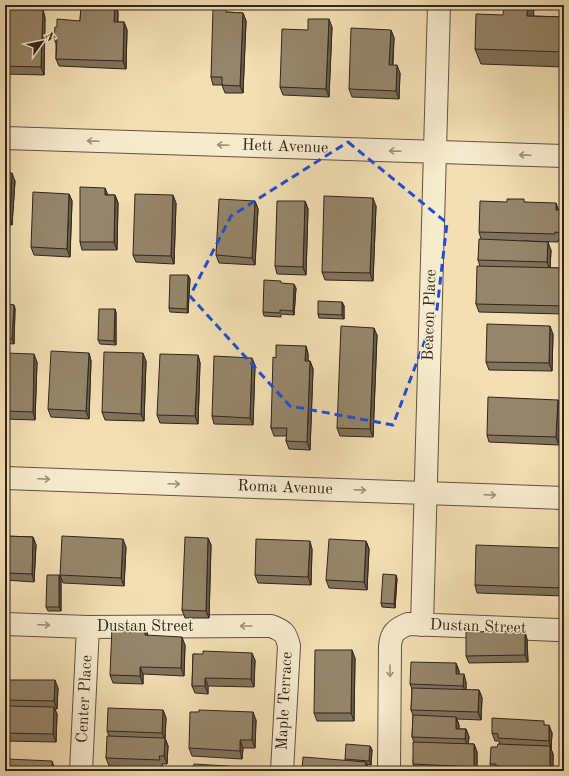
<svg xmlns="http://www.w3.org/2000/svg" width="569" height="776" font-family="'Old Standard TT',serif">
  <style>
    .lines { fill: none; stroke-linecap: round; stroke-linejoin: round }
    .street-casing { stroke: #615341; stroke-width: 24 }
    .street { stroke: #f7ebce; stroke-width: 22 }
    .wall { fill: #80735c; stroke: #31241b }
    .shaded-wall { fill: #685e4b; stroke: #31241b }
    .building { fill: #95866b; stroke: #31241b }
    .oneway { stroke: #9e917d }
    .marked { fill: none; stroke: #1d4ed8; stroke-width: 3; stroke-dasharray: 8 5; stroke-linejoin: round }
    .labels { text-anchor: middle; dominant-baseline: central; stroke-width: 3; stroke-linejoin: round; paint-order: stroke }
    .street-label { font-size: 16px; fill: #31241b; stroke: #f7ebce }
  </style>
  <rect width="100%" height="100%" fill="#f2e0b4"/>
  <filter id="stains"><feTurbulence type="fractalNoise" baseFrequency=".005" numOctaves="4"/><feColorMatrix values="0 0 0 0 .2 0 0 0 0 .09 0 0 0 0 .02 0 0 0 .5 -.17"/></filter>
  <radialGradient id="worn" r=".72"><stop offset=".6" stop-color="#630" stop-opacity="0"/><stop offset="1" stop-color="#630" stop-opacity=".3"/></radialGradient>
  <g class="lines">
    <defs>
      <path id="street" d="M5,138L564,156
        M5,478L564,498
        M5,624L88,627L271,626C284,631 286,633 289,646L282,771
        M422,625L439,5
        M81,771L88,627
        M389,771L390,646C391,633 396,629 408,624L558,630L564,631"/>
    </defs>
    <use href="#street" class="street-casing"/>
    <use href="#street" class="street"/>
  </g>
  <path class="wall" d="M81,5H115L118,12V22H124L127,30L126,69L59,66L56,59V44L54,38L57,27L80,21Z
    M382,5H404V6Z
    M534,7L533,16L564,17V67L481,64L475,49L503,15Z
    M5,9L43,10L45,18L44,75L5,74Z
    M227,12L243,13L246,21L243,93H225L222,85H213L211,77Z
    M332,27L329,97L283,95L280,87L308,30Z
    M391,30L394,38L393,65L400,73L399,99L352,97L349,89Z
    M5,172L15,181L12,225L5,224Z
    M69,194L72,201L70,257L34,255L31,247Z
    M108,195H115L118,203L117,250H82L80,242Z
    M255,201L258,209L255,265L219,263L216,255Z
    M305,201L308,209L306,275L277,274L275,266Z
    M525,202L558,210H564V240H558V242L523,241L551,250L550,268H564V314L479,312L476,304L480,266L478,260L481,239L479,232Z
    M176,203L174,264L136,262L133,255Z
    M376,206L373,281L325,280L322,272Z
    M188,275L190,279L188,313L170,312L169,308Z
    M282,284L296,288L294,315L281,314V317L264,316L263,312Z
    M342,302L344,306V319L319,318L318,314Z
    M5,304L14,305L15,309L14,344L5,343Z
    M115,309L116,313V345L100,344L98,340Z
    M553,334L552,371L489,370L486,362Z
    M377,335L373,437L340,436L337,428Z
    M306,346L308,354V361H310L313,369L310,450L289,449L286,441L287,436H274L271,428L276,358Z
    M5,353L37,362L35,420L5,419Z
    M89,353L91,361L89,419L51,417L48,409Z
    M198,355L200,363L198,424L160,423L157,415Z
    M146,361L144,421L105,420L102,412Z
    M255,365L253,425L214,424L212,416Z
    M558,400L560,408L559,445L489,442L487,435Z
    M5,536L33,537L36,545L34,582L5,580Z
    M208,538L211,545L209,618H185L182,610Z
    M366,541L369,549L367,590L329,588L326,580Z
    M126,547L124,586L63,583L60,575Z
    M312,549L311,585L258,583L255,575Z
    M564,550V596L477,593L475,585Z
    M396,575L397,579L395,608L382,607L381,603Z
    M61,579V611H48L46,607Z
    M148,636L185,645L184,676L143,674V684L113,683L110,675Z
    M527,639L528,662L469,663L466,656Z
    M193,654L255,660L254,687L208,686V694L195,693L192,686Z
    M355,658L354,721H317L314,713Z
    M456,663L459,671V674L466,682V690H479L482,698L481,720L457,719L459,725V729H466L469,737L468,744H474L477,752V771H412L415,770L413,764L414,742L412,737L413,715L411,710L412,689L410,684Z
    M5,680L58,688L57,709H55L57,714L56,742L5,741V745Z
    M163,710L166,718L165,738L168,746L167,764H162L163,768L109,766L106,758L109,736L107,731Z
    M256,720L255,748H243L242,759L192,756L189,748Z
    M546,725L552,733L551,749L553,754V771H492L490,764L497,747L500,745L499,741H495L492,733Z
    M370,746L372,750L371,765L367,764L369,769L345,760V759Z"/>
  <path class="shaded-wall" d="M115,5L118,12L117,30L114,22Z
    M528,5H533L534,7L533,32L527,16Z
    M43,10L45,18L44,75L41,67Z
    M243,13L246,21L243,93L240,86Z
    M329,19L332,27L329,97L326,89Z
    M124,22L127,30L126,69L123,61Z
    M391,30L394,38L392,73L389,65Z
    M397,65L400,73L399,99L396,91Z
    M12,173L15,181L12,225L10,217Z
    M105,188L108,195H105Z
    M69,194L72,201L70,257L67,249Z
    M115,195L118,203L117,250L114,242Z
    M173,195L176,203L174,264L171,256Z
    M373,198L376,206L373,281L370,273Z
    M255,201L258,209L255,265L252,258Z
    M305,201L308,209L306,275L303,267Z
    M556,203L559,211L556,210Z
    M548,242L551,250L550,270L547,262Z
    M188,275L190,279L188,313L187,309Z
    M294,284L296,288L294,315L293,311Z
    M342,302L344,306V319L342,315Z
    M14,305L15,309L14,344L12,339Z
    M115,309L116,313V345L114,341Z
    M550,326L553,334L552,371L549,363Z
    M374,328L377,335L373,437L370,429Z
    M306,346L308,354V369L305,361Z
    M89,353L91,361L89,419L86,411Z
    M143,353L146,361L144,421L141,414Z
    M34,354L37,362L35,420L33,412Z
    M198,355L200,363L198,424L195,416Z
    M252,358L255,365L253,425L250,418Z
    M310,361L313,369L310,450L307,442Z
    M558,400L560,408L559,445L556,437Z
    M33,537L36,545L34,582L32,574Z
    M208,538L211,545L209,618L206,611Z
    M123,539L126,547L124,586L121,578Z
    M310,541L312,549L311,585L308,577Z
    M366,541L369,549L367,590L364,582Z
    M563,548L564,550V593L562,588Z
    M59,575L61,579V611L59,607Z
    M396,575L397,579L395,608L394,604Z
    M145,627L148,635V643L145,635Z
    M525,631L527,639L528,662L525,655Z
    M182,637L185,645L184,676L181,668Z
    M352,650L355,658L354,721L351,713Z
    M252,653L255,660L254,687L251,679Z
    M456,663L459,671V682L456,674Z
    M140,667L143,674V684L140,676Z
    M464,674L466,682V694L463,686Z
    M205,678L208,686V694L205,686Z
    M55,680L58,688L57,709L54,701Z
    M479,690L482,698L481,720L478,712Z
    M54,707L57,714L56,742L53,734Z
    M163,710L166,718L165,738L168,746L167,764L164,756L165,740L162,733Z
    M253,712L256,720L255,748L252,740Z
    M456,717L459,725L458,736L456,729Z
    M549,725L552,733L551,749L549,741Z
    M466,729L469,737L468,747L465,739Z
    M240,740L243,748L242,759L240,751Z
    M474,744L477,752V771H475L474,767Z
    M370,746L372,750L371,765L369,761Z
    M550,746L553,754V771H551L550,767Z
    M52,761L55,769V771H52Z
    M366,762L369,769V771H365Z"/>
  <path class="building" d="M81,5H115L114,22H124L123,61L56,59L57,38H54L55,27H57V19L80,21Z
    M504,5H528L527,16L564,17V52L475,49L476,14L503,15Z
    M213,8L226,9V12L243,13L240,86L222,85V77H211Z
    M5,9L43,10L41,67L5,66Z
    M308,19H329L326,89L280,87L282,29L308,30Z
    M351,28L391,30L389,65H397L396,91L349,89Z
    M5,172L12,173L10,217H5Z
    M80,187L105,188V195H115L114,242H80Z
    M33,192L69,194L67,249L31,247Z
    M135,194L173,195L171,256L133,255Z
    M324,196L373,198L370,273L322,272Z
    M219,199L255,201L252,258L216,255Z
    M507,199H524V202L556,203V210H564V233L555,232V234L479,232L480,201L507,202Z
    M277,201H305L303,267L275,266Z
    M479,239L548,242L547,262L478,260Z
    M477,266L564,268V306L476,304Z
    M170,275H188L187,309L169,308Z
    M264,280L281,281V283L294,284L293,311L280,310V313L263,312Z
    M318,301L342,302V315L318,314Z
    M5,304L14,305L12,339H5Z
    M99,309H115L114,341L98,340Z
    M487,324L550,326L549,363L486,362Z
    M341,326L374,328L370,429L337,428Z
    M276,345L306,346L305,361H310L307,442L286,441L287,428H271L273,357L276,358Z
    M51,351L89,353L86,411L48,409Z
    M104,352L143,353L141,414L102,412Z
    M5,353L34,354L33,412L5,411Z
    M160,354L198,355L195,416L157,415Z
    M214,356L252,358L250,418L212,416Z
    M488,397L558,400L556,437L487,435Z
    M5,536L33,537L32,574L5,573Z
    M62,536L123,539L121,578L60,575Z
    M185,537L208,538L206,611L182,610Z
    M256,539L310,541L308,577L255,575Z
    M329,539L366,541L364,582L326,580Z
    M476,545L563,548L562,588L475,585Z
    M383,574L396,575L394,604L381,603Z
    M47,575H59V607H46Z
    M112,626L145,627V635L182,637L181,668L140,667V676L110,675Z
    M525,631V655L466,656V632Z
    M315,650H352L351,713H314Z
    M203,651L252,653L251,679L205,678V686H192L193,654H203Z
    M411,662L456,663V674H464L463,686L410,684Z
    M5,680H55L54,701L5,700Z
    M412,688L479,690L478,712L411,710Z
    M5,706L54,707L53,734L5,733Z
    M108,708L163,710L162,733L107,731Z
    M199,710L253,712L252,740H240V751L189,748L190,712H199Z
    M413,715L456,717V729H466L465,739L412,737Z
    M492,718L544,721V725H549V741L498,738V734L492,733Z
    M107,736L165,738L164,756H159L160,760L106,758Z
    M413,742L474,744V767L413,764Z
    M346,744L370,746L369,761L345,759Z
    M498,744L550,746V767H542V771H511V767L496,766V764H490L491,747H497Z
    M303,757L366,762L365,771H302Z
    M7,759L52,761V771H7Z
    M194,764L244,767V771H183V769H193Z
    M412,770L458,771H412Z"/>
  <defs><path id="oneway-shaft" d="M-6 0H5M1.5-3L5.5 0L1.5 3" fill="none" stroke-width="1.6" stroke-linecap="round" stroke-linejoin="round"/></defs>
  <g class="oneway">
    <use href="#oneway-shaft" transform="translate(93 141) rotate(-178)"/>
    <use href="#oneway-shaft" transform="translate(223 145) rotate(-178)"/>
    <use href="#oneway-shaft" transform="translate(395 151) rotate(-178)"/>
    <use href="#oneway-shaft" transform="translate(525 155) rotate(-178)"/>
    <use href="#oneway-shaft" transform="translate(44 479) rotate(2)"/>
    <use href="#oneway-shaft" transform="translate(174 484) rotate(2)"/>
    <use href="#oneway-shaft" transform="translate(360 490) rotate(2)"/>
    <use href="#oneway-shaft" transform="translate(490 495) rotate(2)"/>
    <use href="#oneway-shaft" transform="translate(44 625) rotate(2)"/>
    <use href="#oneway-shaft" transform="translate(246 626) rotate(180)"/>
    <use href="#oneway-shaft" transform="translate(390 671) rotate(90)"/>
  </g>
  <path class="marked" d="M348,142L447,223L437,309L393,425L290,406L190,296L231,216Z"/>
  <g class="labels">
    <g class="street-label">
      <text transform="translate(285 147) rotate(2)">Hett Avenue</text>
      <text transform="translate(430 315) rotate(-88)">Beacon Place</text>
      <text transform="translate(285 488) rotate(2)">Roma Avenue</text>
      <text x="145" y="627">Dustan Street</text>
      <text transform="translate(478 627) rotate(2)">Dustan Street</text>
      <text transform="translate(85 699) rotate(-87)">Center Place</text>
      <text transform="translate(285 701) rotate(-87)">Maple Terrace</text>
    </g>
  </g>
  <rect width="569" height="776" fill="none" stroke="#f2e0b4" stroke-width="20"/>
  <rect x="6" y="6" width="557" height="764" fill="none" stroke="#31241b" stroke-width="2"/>
  <rect x="10" y="10" width="549" height="756" fill="none" stroke="#31241b"/>
  <g transform="translate(42 42) rotate(57)" stroke="#f7ebce" stroke-width="3" paint-order="stroke">
  <path d="M0-3L7 15L0 10L-7 15Z" fill="#31241b"/>
  <text y="-6" font-size="11" font-weight="bold" text-anchor="middle" fill="#31241b">N</text>
  </g>
  <rect width="100%" height="100%" filter="url(#stains)"/>
  <rect width="100%" height="100%" fill="url(#worn)"/>
</svg>
